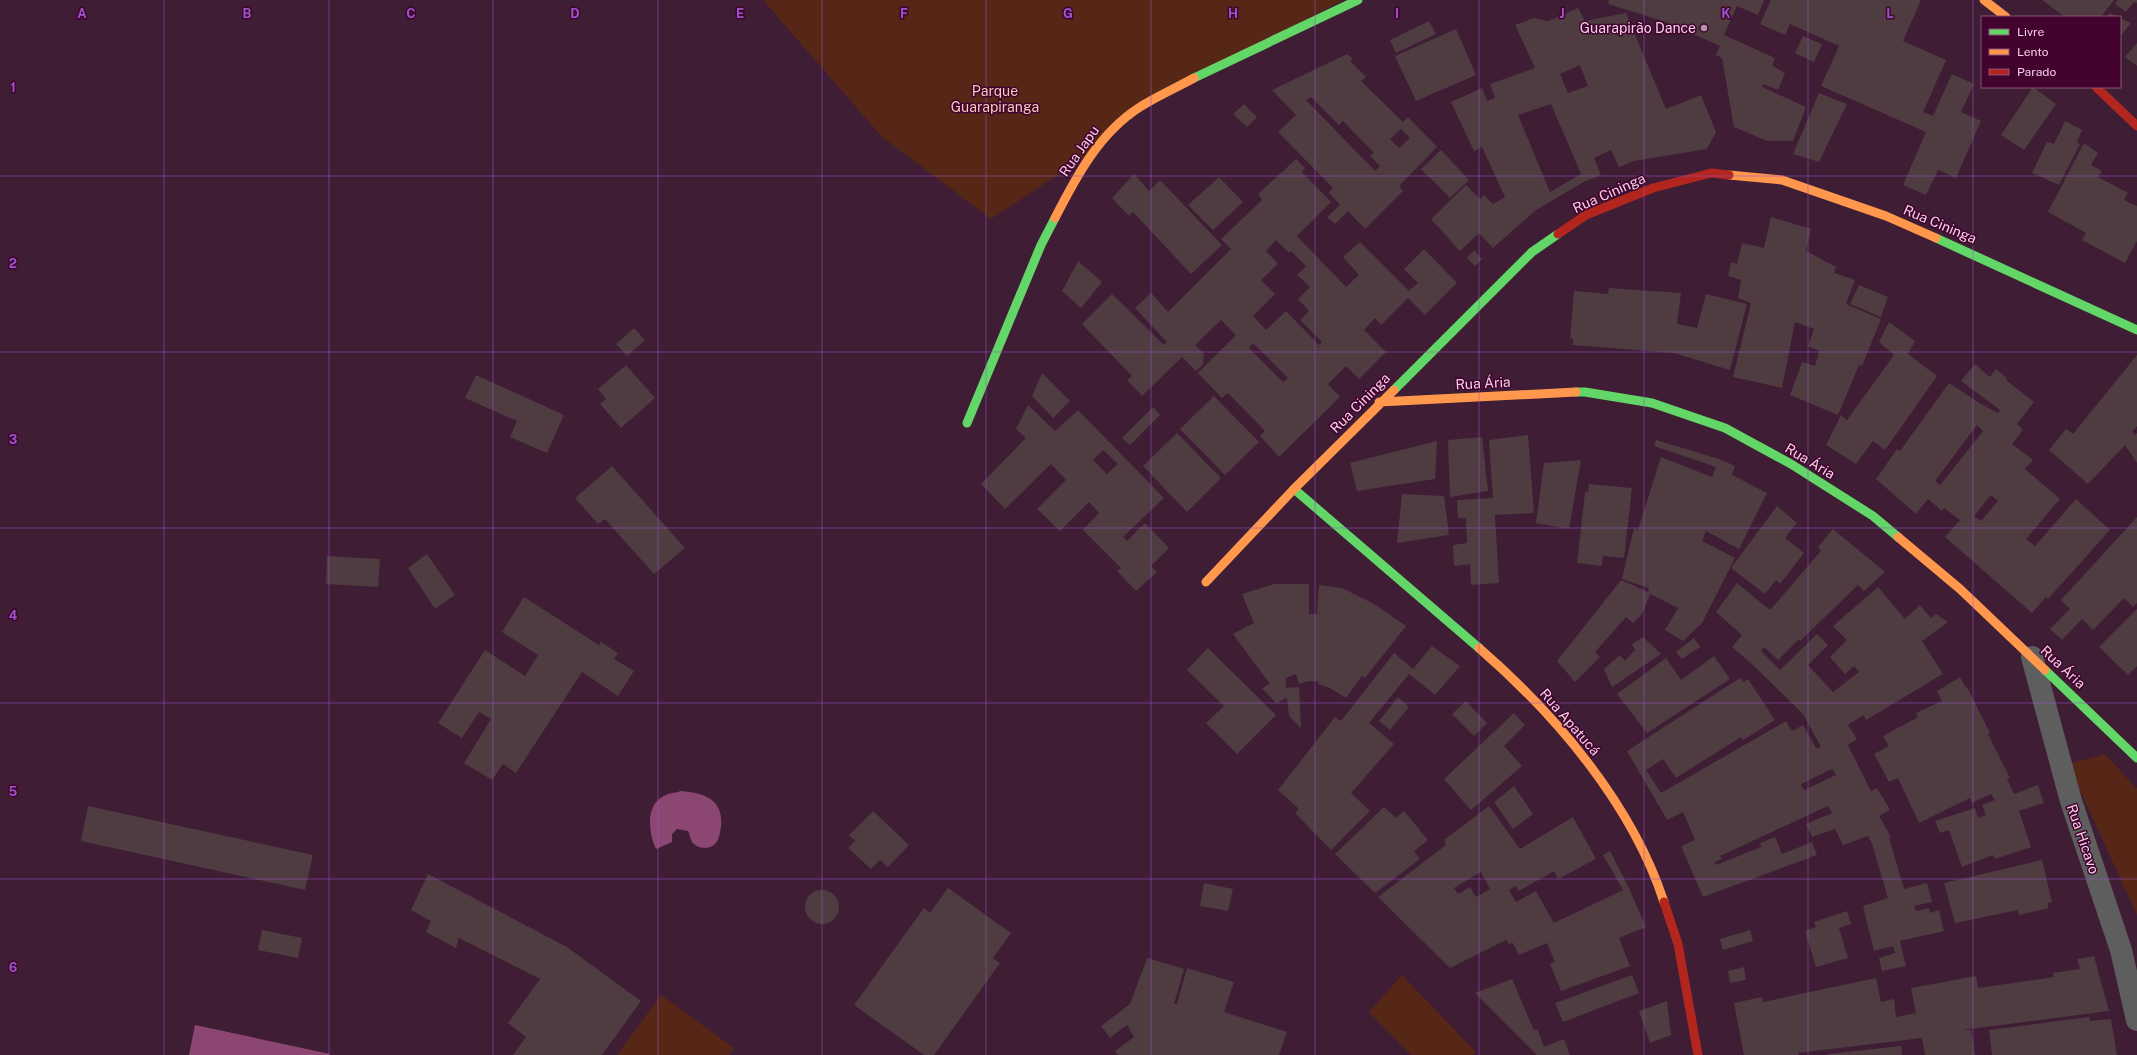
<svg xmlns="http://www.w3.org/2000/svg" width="2137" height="1055" font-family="'Public Sans',sans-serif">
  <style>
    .green { fill: #562717 }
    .water { fill: #8b4671 }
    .building { fill: #4e3c40; fill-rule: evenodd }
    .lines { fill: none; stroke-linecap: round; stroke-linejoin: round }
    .street { stroke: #5e5e5f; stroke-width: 22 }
    .fast { stroke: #63d668; stroke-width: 9 }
    .slow { stroke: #ff974d; stroke-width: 9 }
    .jam { stroke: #b3261e; stroke-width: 9 }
    .grid { fill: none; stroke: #9a55c9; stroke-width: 1; stroke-opacity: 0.55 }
    .poi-dot { fill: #b792a8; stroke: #42032f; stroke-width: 1.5 }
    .labels { text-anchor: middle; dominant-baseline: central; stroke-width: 3; stroke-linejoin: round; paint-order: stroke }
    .poi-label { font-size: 14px; fill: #f8d1e7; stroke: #42032f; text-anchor: end }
    .park-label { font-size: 14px; fill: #f7cab8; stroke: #42032f }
    .street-label { font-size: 14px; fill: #f8d1e7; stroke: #42032f }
    .grid-label { font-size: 13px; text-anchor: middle; font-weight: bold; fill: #9a55c9; stroke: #42032f; stroke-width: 3; stroke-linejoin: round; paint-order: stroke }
  </style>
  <rect width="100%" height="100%" fill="#3f1d34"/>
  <path class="green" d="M763,0H1343L1131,113L1087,156L991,219L882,137Z
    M2105,754L2137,789V915L2068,764Z
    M1402,975L1476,1052L1472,1055H1411L1369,1012Z
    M661,995L734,1048L729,1055H617Z"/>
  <path class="water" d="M681,791C704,793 724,799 721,827C720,832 719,841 715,844C709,850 697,849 692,842C690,839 690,834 688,831L677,829L672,834V842L656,849C649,834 645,807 662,797C668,793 675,793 681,791Z
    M195,1025L330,1054L329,1055H189Z"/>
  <path class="building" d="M1609,0H1764L1758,15L1737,6L1724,35L1775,58L1772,66L1785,73L1778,90L1763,84L1762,87L1806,107L1793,141H1767L1734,127L1722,58L1716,55L1720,46L1666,22L1608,4Z
    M1771,0H1921L1903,41L1946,60L1923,112L1933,116L1952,74L1974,84L1961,112L1981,121L1956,178L1938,170L1926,195L1903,185L1926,132L1821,86L1839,46L1790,24L1785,35L1760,24Z
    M2042,0H2114L2101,17H2065Z
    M2118,0H2137V3L2134,2L2126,12L2115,4Z
    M1578,8L1585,21L1626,13L1666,109L1701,95L1716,132L1707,149L1634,161L1619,167L1611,150L1594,158L1601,175L1584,182L1536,210L1493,248L1479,233L1460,251L1431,219L1466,185L1480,199L1484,195L1493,204L1505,197L1482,147L1474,151L1451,102L1482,88L1487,101L1495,98L1490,84L1535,68L1515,25L1534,18L1548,21ZM1580,65L1588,86L1568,93L1560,74ZM1551,104L1581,174L1550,192L1518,115Z
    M2110,13L2118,17H2107Z
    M2120,18L2131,23L2120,37Z
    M1429,21L1436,34L1396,53L1390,40Z
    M1456,29L1476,75L1416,101L1395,56Z
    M1803,36L1822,44L1814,62L1795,53Z
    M2137,43V66L2125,57Z
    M1347,54L1353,59L1350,61L1366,77L1361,81L1403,122L1408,117L1437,147L1399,186L1403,191L1365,229L1348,211L1335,224L1327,217L1340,205L1329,193L1333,188L1278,132L1296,115L1272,90ZM1311,97L1339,125L1343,121L1374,153L1370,156L1380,166L1375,171L1306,100ZM1401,129L1410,138L1399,148L1390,139Z
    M2033,87L2056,104L2024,150L2001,135Z
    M1819,93L1847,104L1819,162L1793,154Z
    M1244,104L1257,117L1247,127L1233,114Z
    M2065,121L2082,130L2077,142L2080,144L2059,185L2032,173L2047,142L2054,144Z
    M2084,143L2098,153L2091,165L2102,171L2098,177L2128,193L2124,200L2137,206V241L2125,263L2082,240L2086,233L2048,212Z
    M1441,150L1469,180L1450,198L1421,169Z
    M1296,159L1305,168L1302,172L1331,202L1297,236L1346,287L1359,275L1343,257L1360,242L1409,291L1418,283L1404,269L1424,249L1457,283L1425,315L1408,298L1381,325L1375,318L1364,330L1386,352L1359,379L1346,366L1328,384L1340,397L1279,457L1260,436L1265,431L1228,393L1222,398L1198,373L1236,335L1221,320L1195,345L1204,354L1203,365L1196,371L1182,357L1142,396L1127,380L1132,376L1082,324L1112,294L1164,345L1167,342L1135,308L1151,293L1168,312L1231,249L1221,239L1262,200L1258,194ZM1276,240L1289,253L1291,251L1306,266L1297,275L1310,287L1298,299L1309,311L1300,320L1322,342L1319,345L1286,311L1266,330L1253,316L1275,294L1261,280L1278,264L1266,251ZM1253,343L1288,378L1283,382L1249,348Z
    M1134,174L1149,191L1160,180L1222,245L1191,274L1133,212L1129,216L1112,198Z
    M1219,177L1243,202L1213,230L1188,205Z
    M1771,217L1811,229L1806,251L1836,267L1834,273L1855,280L1846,304L1881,319L1862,366L1859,365L1838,415L1790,395L1802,362L1815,366L1819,351L1808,346L1814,329L1795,322L1782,388L1733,377L1751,303L1738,298L1741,280L1728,276L1731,262L1737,264L1742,243L1764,248Z
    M1474,250L1482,259L1475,266L1467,258Z
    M1078,261L1102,282L1081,308L1062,291Z
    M1859,285L1888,297L1881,317L1850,304Z
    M1609,288L1681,293L1677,324L1697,328L1706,294L1747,304L1730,370L1674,353L1573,345V339L1570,338L1574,291L1608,294Z
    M1889,322L1915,341L1908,354L1937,376L1885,450L1873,441L1856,464L1826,445L1841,415L1847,420L1894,355L1879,342Z
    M634,328L645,340L627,356L616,344Z
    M2137,355V426L2132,432L2135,435L2137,433V463L2125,445L2088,484L2049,450L2066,429L2073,434Z
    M1975,364L1990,377L1996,369L2007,378L2006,380L2034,402L2017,424L2023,430L2012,444L2033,460L2025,469L2060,499L2026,539L2035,546L2076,499L2110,530L2048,599L2046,597L2032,613L1945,537L1960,520L1944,508L1942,511L1928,499L1916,514L1876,479L1897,449L1900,451L1949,383L1981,404L1998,413L2000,410L1961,381ZM1977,425L1983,431L1937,489L1940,485L1935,481ZM1991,495L1998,501L1981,521L1974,516Z
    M626,365L655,398L621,428L600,404L606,399L598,389Z
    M1042,373L1070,401L1053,418L1032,396Z
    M476,375L564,415L547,453L510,437L517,421L465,398Z
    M1214,396L1259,442L1225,475L1180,429Z
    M1028,405L1055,431L1078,410L1164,498L1123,537L1127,541L1145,523L1169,548L1151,566L1157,572L1136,591L1117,571L1121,568L1083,530L1099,513L1089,502L1060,531L1037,509L1066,480L1051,464L1005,509L981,484L1026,438L1016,429ZM1103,450L1118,464L1107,474L1093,460Z
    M1153,407L1160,415L1130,445L1122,438Z
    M1177,433L1221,478L1187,512L1143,466Z
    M1528,435L1534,513L1495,515L1499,583L1471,585L1470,564L1454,566L1453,545L1467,543L1466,518H1458L1457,500L1493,498L1489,440Z
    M1482,437L1488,491L1450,497L1448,440Z
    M1656,440L1722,460L1735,466L1732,475L1767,493L1739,549L1706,531L1702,541L1735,558L1702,623L1683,641L1665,630L1678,608L1650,594L1642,614L1633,623L1626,617L1595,652L1600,657L1575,682L1557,661L1621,580L1648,592L1649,588L1622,579L1634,528L1638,530L1661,457L1712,477L1716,467L1654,446Z
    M1437,441L1435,479L1357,491L1350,463Z
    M1581,460L1569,529L1536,523L1544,463Z
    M612,466L685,548L654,574L605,519L598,524L575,498Z
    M1589,484L1632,488L1624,558L1603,556L1602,566L1577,563L1585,492H1588Z
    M1402,494L1444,496L1449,535L1397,543Z
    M1777,506L1797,523L1785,538L1804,553L1780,584L1776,580L1765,594L1731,568Z
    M2137,517V603L2133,607L2124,598L2093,630L2082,619L2062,640L2050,629L2070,609L2061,600Z
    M1833,529L1885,572L1864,591L1858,585L1800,641L1799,639L1778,660L1764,647L1761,651L1780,670L1817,634L1828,645L1808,665L1833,692L1859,672L1854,666L1845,674L1830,657L1847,640L1833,626L1878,587L1905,619L1920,605L1931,618L1936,614L1948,622L1922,641L1943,674L1866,720L1863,715L1848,725L1857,739L1848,745L1871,791L1877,788L1890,810L1879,816L1891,837L1889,838L1904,889L1927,883L1932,902L1914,906L1916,911L1929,908L1930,913L1939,910L1944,931L1900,941L1906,966L1882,971L1879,958L1895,953L1893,946L1874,951L1863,906L1888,898L1872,844L1868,836L1843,845L1835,829L1812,837L1806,824L1832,813L1828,806L1720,856L1722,859L1715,862L1716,865L1761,847L1760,843L1775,837L1782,854L1812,842L1817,855L1703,897L1681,846L1695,840L1683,812L1667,820L1627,751L1740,678L1744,682L1748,679L1775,720L1743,740L1741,737L1676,778L1663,759L1646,770L1661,793L1786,721L1792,731L1803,725L1816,748L1821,747L1803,714L1755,667L1732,647L1742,635L1716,612L1737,583L1770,610L1821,551L1818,547ZM1832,769L1836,775L1804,790L1801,784Z
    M427,554L455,595L435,609L408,568Z
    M327,556L380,559L378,587L326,584Z
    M1274,584H1309V614H1317L1319,585L1342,588L1374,604L1406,626L1365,678L1362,676L1346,698L1330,688L1318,684L1319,682L1309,681L1299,684L1296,674L1286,678V688L1299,687L1301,728L1289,716L1287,698L1276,703L1262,688L1270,684L1233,634L1254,623L1242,594Z
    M524,597L599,645L601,642L618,653L614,659L634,671L618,696L582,672L516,773L503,764L492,780L464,763L491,719L479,712L462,738L438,723L485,650L525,676L538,655L502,632Z
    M2137,609V666L2128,675L2099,647Z
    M1643,637L1661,654L1612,687L1604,669L1620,655L1625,661L1635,650L1632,644Z
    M1694,638L1700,647L1682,659L1676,652Z
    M1432,646L1460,666L1435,695L1409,674L1369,723L1394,744L1351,793L1370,811L1331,850L1295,813L1299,809L1278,790L1335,717L1341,721L1394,653L1413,669Z
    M1208,648L1276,715L1237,754L1206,723L1224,706L1187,670Z
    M1714,656L1730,679L1647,733L1617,694L1666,658L1681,680Z
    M1960,677L1966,688L1967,687L1990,733L1988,734L2010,778L2007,779L2014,794L2038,785L2044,803L2019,811L2031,847L1995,859L1993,855L1962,867L1949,830L1940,833L1935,821L1975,808L1978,818L1986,815L1982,805L1995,800L1991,794L1972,803L1970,798L1919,823L1898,778L1889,782L1874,754L1889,746L1883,736L1918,717L1916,713L1942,701L1937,691Z
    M1398,697L1409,707L1390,730L1379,721Z
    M1466,701L1487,723L1474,736L1452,714Z
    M1514,713L1525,725L1504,746L1522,766L1471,810L1444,779Z
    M1514,786L1533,814L1513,829L1494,802Z
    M88,806L313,855L305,890L81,841Z
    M1489,806L1520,849L1573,817L1596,859L1558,879L1554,871L1519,891L1516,886L1509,890L1516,902L1536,891L1554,923L1623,890L1603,855L1610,851L1629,888L1646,927L1619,938L1630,966L1561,991L1550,964L1555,962L1547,943L1519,955L1513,943L1509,944L1506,940L1450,968L1378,897L1446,845L1444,840ZM1481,872L1490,889L1476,897L1470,887L1458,894L1454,888Z
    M1384,807L1396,818L1404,811L1428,840L1414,851L1420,859L1375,893L1335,854Z
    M873,811L909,845L888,867L880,860L871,869L848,848L855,841L849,835Z
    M2042,860L2052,902L2047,903L2049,908L2019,915L2018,910L1955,923L1944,883Z
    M428,874L567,947L641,1001L602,1055H513L526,1037L508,1023L540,979L459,938L456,948L426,932L431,921L411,910Z
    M1204,883L1233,889L1228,911L1200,906Z
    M948,888L1011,933L993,958L1000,963L934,1055H924L854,1005L924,908L930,913Z
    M805 907a17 17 0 1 1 34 0a17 17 0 1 1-34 0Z
    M1847,911L1851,924L1839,928L1848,958L1816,967L1805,931L1816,927L1814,922Z
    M262,930L302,938L298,958L258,950Z
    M1750,930L1753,941L1723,950L1720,939Z
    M2094,956L2109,1011L1962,1030H1971L1975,1055H1925L1922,1038L1798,1053L1799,1055H1744L1734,1003L1762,997L1763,1002L1876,978L1881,1002L1894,999L1896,1017L1916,1013L1911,988L1976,976L1978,988L2054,977L2053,973L2080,969L2077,959Z
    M1147,958L1184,969L1174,1004H1177L1187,968L1234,982L1224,1012L1287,1032L1279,1055H1118L1115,1051L1134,1037L1127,1025L1110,1038L1101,1026L1130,1004Z
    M1744,967L1746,980L1730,983L1728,971Z
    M1632,975L1639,993L1563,1022L1555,1003Z
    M1512,979L1534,1030H1538L1544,1047L1564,1039L1570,1055H1537L1475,993Z
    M1667,1001L1671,1035L1650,1043L1639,1011Z
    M2089,1017L2090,1021L2111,1019L2117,1055H1992L1989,1030Z
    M1901,1046L1902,1055H1828V1054Z"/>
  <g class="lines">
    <path class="street" d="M2032,657L2071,801L2121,950L2137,1020"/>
    <path class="fast" d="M1194,78L1358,0
      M1936,238L2137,330
      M1394,390L1532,252L1558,234
      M1576,392H1585L1652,403L1725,428L1791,464L1873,516L1898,537
      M967,423L1041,245L1055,218
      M1294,489L1479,648
      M2045,670L2137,758"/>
    <path class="slow" d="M1984,0L2006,17
      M1729,175L1782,180L1886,216L1936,238
      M1055,218C1076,177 1099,133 1140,107C1157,96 1176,88 1194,78
      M1379,402L1576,392
      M1898,537L1960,589L2045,670
      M1206,582L1294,489L1394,390
      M1479,648C1556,715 1632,804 1664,902"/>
    <path class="jam" d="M2096,87L2137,126
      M1558,234L1586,215L1653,188L1711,173L1729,175
      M1664,902L1678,944L1698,1055"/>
  </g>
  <path class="grid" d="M164,0V1055M329,0V1055M493,0V1055M658,0V1055M822,0V1055M986,0V1055M1151,0V1055M1315,0V1055M1479,0V1055M1644,0V1055M1808,0V1055M1973,0V1055M0,176H2137M0,352H2137M0,528H2137M0,703H2137M0,879H2137"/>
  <circle class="poi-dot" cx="1704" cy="28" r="4"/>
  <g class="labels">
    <g class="poi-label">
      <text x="1696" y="28">Guarapirão Dance</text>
    </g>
    <g class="park-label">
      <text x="995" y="91">Parque<tspan x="995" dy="16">Guarapiranga</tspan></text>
    </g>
    <g class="street-label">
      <text transform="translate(1079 151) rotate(-55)">Rua Japu</text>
      <text transform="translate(1609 193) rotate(-24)">Rua Cininga</text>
      <text transform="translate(1940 224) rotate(23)">Rua Cininga</text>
      <text transform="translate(1483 383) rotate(-3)">Rua Ária</text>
      <text transform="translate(1360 403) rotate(-45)">Rua Cininga</text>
      <text transform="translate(1810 461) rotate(31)">Rua Ária</text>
      <text transform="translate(2063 667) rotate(43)">Rua Ária</text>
      <text transform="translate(1570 722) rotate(49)">Rua Apatucá</text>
      <text transform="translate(2083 839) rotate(71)">Rua Hicavo</text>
    </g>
  </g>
  <g class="grid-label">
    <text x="82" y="18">A</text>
    <text x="247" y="18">B</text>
    <text x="411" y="18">C</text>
    <text x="575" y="18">D</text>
    <text x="740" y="18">E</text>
    <text x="904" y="18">F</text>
    <text x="1068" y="18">G</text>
    <text x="1233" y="18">H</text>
    <text x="1397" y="18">I</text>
    <text x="1562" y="18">J</text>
    <text x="1726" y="18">K</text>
    <text x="1890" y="18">L</text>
    <text x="13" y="92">1</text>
    <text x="13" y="268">2</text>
    <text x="13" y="444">3</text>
    <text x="13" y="620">4</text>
    <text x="13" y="796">5</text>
    <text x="13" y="972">6</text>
  </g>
  <rect x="1981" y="16" width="140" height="72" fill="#42032f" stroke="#8b5579"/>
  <rect x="1989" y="29" width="20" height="6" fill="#63d668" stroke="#8b5579"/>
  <text x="2017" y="36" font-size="12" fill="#f8d1e7">Livre</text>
  <rect x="1989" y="49" width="20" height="6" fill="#ff974d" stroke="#8b5579"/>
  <text x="2017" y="56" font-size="12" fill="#f8d1e7">Lento</text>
  <rect x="1989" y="69" width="20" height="6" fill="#b3261e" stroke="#8b5579"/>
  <text x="2017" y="76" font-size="12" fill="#f8d1e7">Parado</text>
</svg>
